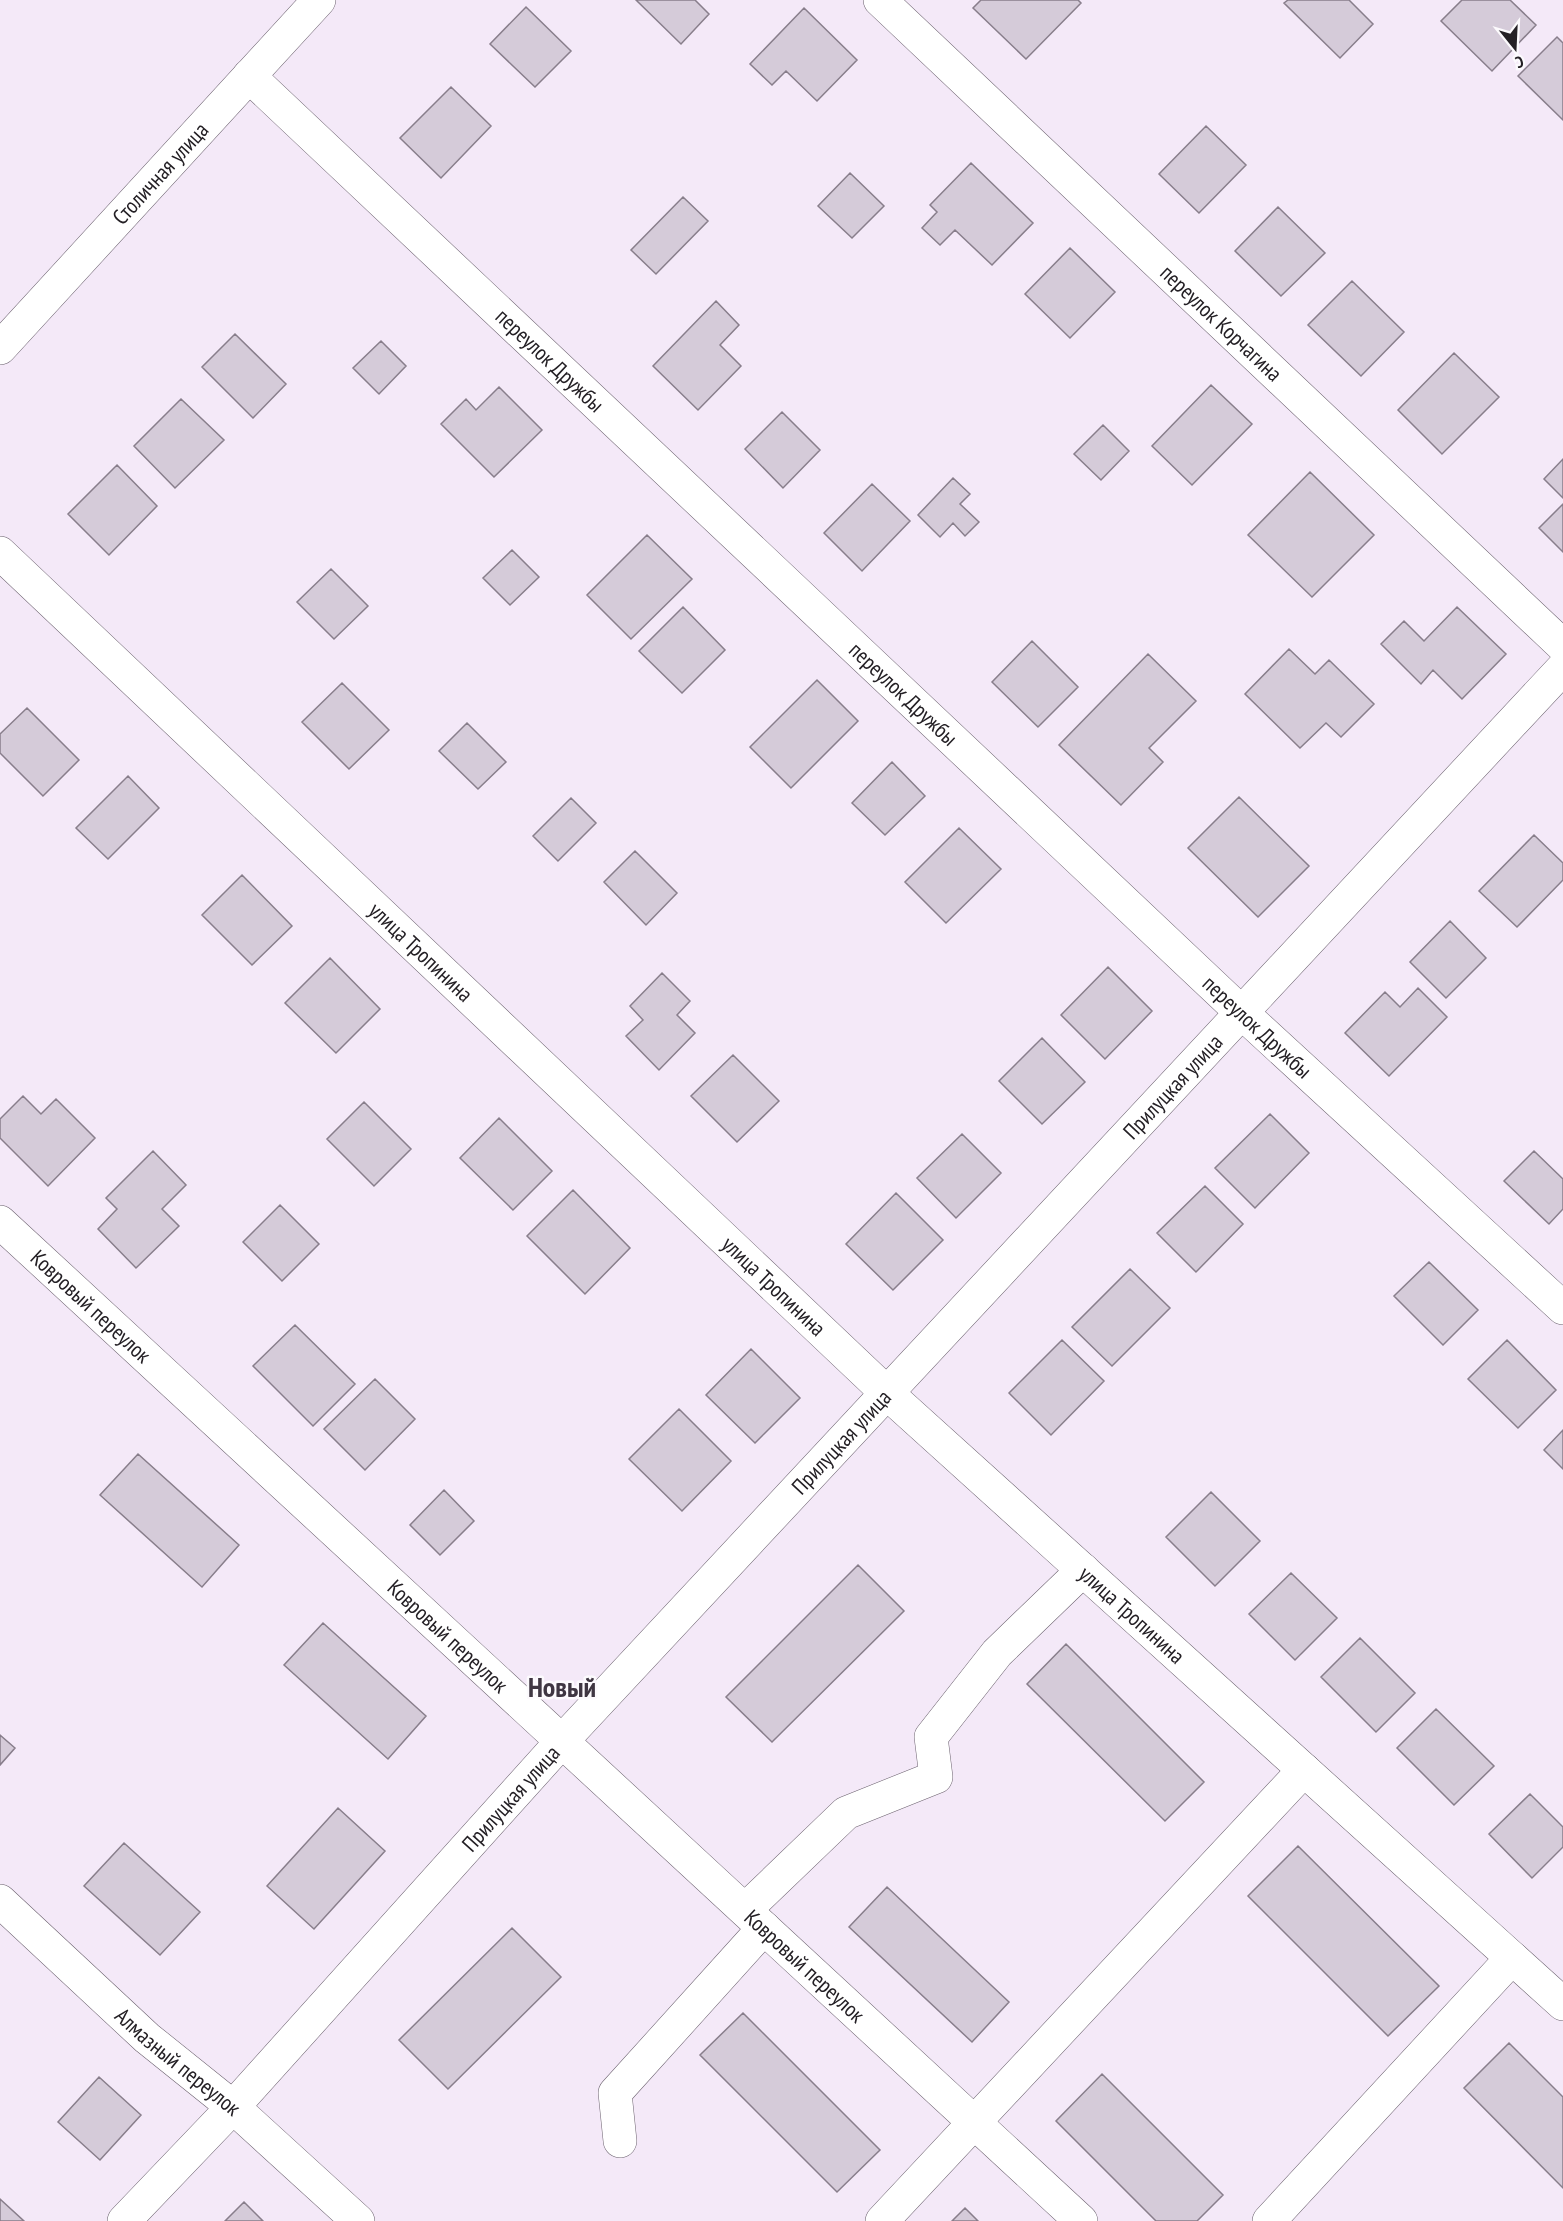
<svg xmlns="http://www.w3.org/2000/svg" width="1563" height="2221" font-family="'PT Sans Narrow',sans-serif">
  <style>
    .building { fill: #d5cbd9; stroke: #887e8b; stroke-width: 1.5 }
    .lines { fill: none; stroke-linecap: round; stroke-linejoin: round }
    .minor-casing { stroke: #6b616e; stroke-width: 34 }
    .minor { stroke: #fff; stroke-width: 33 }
    .labels { text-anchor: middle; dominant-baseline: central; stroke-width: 5; stroke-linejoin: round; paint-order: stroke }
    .street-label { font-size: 22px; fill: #242025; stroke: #fcfafd }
    .district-label { font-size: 28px; font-weight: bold; fill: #3f3642; stroke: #fcfafd }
  </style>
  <rect width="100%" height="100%" fill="#f4e9f8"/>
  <path class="building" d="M636,0H695L709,14L681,44Z
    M981,0H1078L1081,3L1026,59L973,8Z
    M1288,0H1349L1373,24L1340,58L1284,3Z
    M1462,0H1510L1536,25L1492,71L1441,21Z
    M526,7L571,51L535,87L490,44Z
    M804,8L857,60L817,101L786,71L772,85L750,64Z
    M1557,37L1563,43V120L1518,76Z
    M451,87L491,126L441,178L400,138Z
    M1206,126L1246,165L1199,213L1159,174Z
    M971,163L1033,223L992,265L955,230L940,245L922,228L937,212L930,205Z
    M850,173L884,206L852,238L818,206Z
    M683,197L708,221L656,274L631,250Z
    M1278,207L1325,253L1281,296L1235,251Z
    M1070,248L1115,292L1070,338L1025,294Z
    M1352,281L1404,332L1361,376L1308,325Z
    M716,301L739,325L720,345L741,366L698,410L653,366Z
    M235,334L286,384L253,418L202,367Z
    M381,341L406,366L379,394L353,368Z
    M1454,353L1499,397L1442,454L1398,410Z
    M1211,385L1252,424L1192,485L1152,446Z
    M499,387L542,430L494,477L441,424L466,399L476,410Z
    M181,399L224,440L175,488L134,446Z
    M782,412L820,450L783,488L745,449Z
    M1103,425L1129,451L1101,480L1074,454Z
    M1563,459V498L1544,479Z
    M117,465L157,506L109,555L68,514Z
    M1310,472L1374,535L1312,597L1248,535Z
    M953,478L970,494L960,504L979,522L965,536L953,523L940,537L918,515Z
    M872,484L910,521L862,571L824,533Z
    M1563,504V552L1539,528Z
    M647,535L692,579L631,639L587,595Z
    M512,550L539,577L510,605L483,578Z
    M331,569L368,606L334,639L297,602Z
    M683,607L725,650L682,693L639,651Z
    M1457,607L1506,654L1462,699L1433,670L1421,684L1381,644L1404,621L1424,641Z
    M1032,641L1078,687L1038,727L992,682Z
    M1289,649L1315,674L1329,660L1374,704L1341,737L1326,723L1300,748L1245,694Z
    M1148,654L1196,701L1149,748L1163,762L1121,805L1059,745Z
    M817,680L858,721L791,788L750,747Z
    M342,683L389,730L349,769L302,722Z
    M27,708L79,760L43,796L0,753V734Z
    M467,723L506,762L478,789L439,751Z
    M892,762L925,796L885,835L852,803Z
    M128,776L159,808L108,859L76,828Z
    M1239,797L1309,866L1258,917L1188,848Z
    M571,798L596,823L558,861L533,836Z
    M959,828L1001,869L946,923L905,882Z
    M1534,835L1563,863V880L1517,927L1479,891Z
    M635,851L677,893L646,925L604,882Z
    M242,875L292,926L252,965L202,915Z
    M1450,921L1486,958L1446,998L1410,962Z
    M330,958L380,1009L336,1053L285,1003Z
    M1108,967L1152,1011L1105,1059L1061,1015Z
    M662,973L690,1001L677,1015L695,1033L659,1070L626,1036L643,1020L630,1006Z
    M1418,988L1447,1017L1389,1076L1345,1033L1385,992L1400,1007Z
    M1042,1038L1085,1082L1042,1124L999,1081Z
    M733,1055L779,1101L737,1142L691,1096Z
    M23,1096L41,1114L56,1099L95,1138L48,1186L0,1138V1119Z
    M364,1102L411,1149L374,1186L327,1139Z
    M1270,1114L1309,1153L1255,1208L1215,1168Z
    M499,1118L552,1171L513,1210L460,1158Z
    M962,1134L1001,1173L956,1218L917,1178Z
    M153,1151L186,1185L162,1209L179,1226L136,1268L98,1229L117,1209L106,1198Z
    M1534,1151L1563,1179V1209L1549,1224L1504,1181Z
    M1205,1186L1243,1224L1196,1272L1157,1233Z
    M573,1190L630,1248L585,1294L527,1236Z
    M896,1193L943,1240L893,1290L846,1244Z
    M280,1205L319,1244L282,1281L243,1242Z
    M1429,1262L1478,1310L1443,1345L1394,1296Z
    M1130,1269L1170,1308L1112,1366L1072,1327Z
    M295,1325L355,1384L313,1426L253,1366Z
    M1062,1340L1104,1381L1051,1435L1009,1393Z
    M1507,1340L1556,1390L1518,1428L1468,1379Z
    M751,1349L800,1398L755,1443L706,1395Z
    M375,1379L415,1419L365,1470L324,1429Z
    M679,1409L731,1461L682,1511L629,1459Z
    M1563,1430V1469L1544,1450Z
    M138,1454L239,1545L202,1587L100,1495Z
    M444,1490L474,1521L440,1555L410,1525Z
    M1211,1492L1260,1541L1215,1586L1166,1537Z
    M858,1565L904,1611L772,1742L726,1697Z
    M1291,1573L1337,1618L1295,1660L1249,1614Z
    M323,1623L426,1716L388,1759L284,1665Z
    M1360,1638L1415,1693L1376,1732L1321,1677Z
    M1066,1644L1204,1782L1165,1821L1027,1684Z
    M1436,1709L1494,1766L1454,1805L1397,1748Z
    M0,1735L15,1748L0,1765Z
    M1530,1794L1563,1827V1847L1532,1878L1489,1834Z
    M338,1808L385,1851L314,1929L267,1886Z
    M124,1843L200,1912L160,1955L84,1886Z
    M1298,1846L1439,1986L1388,2036L1248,1896Z
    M887,1887L1009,2002L972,2042L849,1927Z
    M512,1928L561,1977L448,2089L399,2040Z
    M743,2013L880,2150L837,2192L700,2055Z
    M1509,2043L1563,2097V2188L1464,2088Z
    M1102,2074L1223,2195L1197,2221H1156L1056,2121Z
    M99,2077L141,2115L100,2160L58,2122Z
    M0,2199L24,2221H0Z
    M244,2202L263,2221H225Z
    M965,2208L978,2221H952Z"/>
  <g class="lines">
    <defs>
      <g id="minor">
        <path id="s1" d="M880,0L1563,646"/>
        <path id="s2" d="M249,76L1241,1012L1563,1308"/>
        <path id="s3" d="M0,348L319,0"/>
        <path id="s4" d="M0,553L888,1394L1563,2004"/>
        <path id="s5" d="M0,1222L1081,2221"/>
        <path id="s6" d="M0,1901L147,2038L233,2107L358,2221"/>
        <path d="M745,1910L846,1813L936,1777L931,1737L997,1653L1083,1570"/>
        <path d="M620,2141L615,2093L764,1928"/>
        <path id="s7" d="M124,2221L233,2107L563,1740L1563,668"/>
        <path d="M882,2221L1304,1770"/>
        <path d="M1269,2221L1512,1958"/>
      </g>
    </defs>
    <use href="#minor" class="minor-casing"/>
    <use href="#minor" class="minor"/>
  </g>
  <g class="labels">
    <g class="street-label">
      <text stroke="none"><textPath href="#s3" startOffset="237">Столичная улица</textPath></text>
      <text stroke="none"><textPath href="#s1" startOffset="470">переулок Корчагина</textPath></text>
      <text stroke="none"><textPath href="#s2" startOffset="414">переулок Дружбы</textPath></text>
      <text stroke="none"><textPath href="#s2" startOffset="900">переулок Дружбы</textPath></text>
      <text stroke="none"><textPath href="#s4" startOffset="580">улица Тропинина</textPath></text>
      <text stroke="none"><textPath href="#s2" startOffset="1386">переулок Дружбы</textPath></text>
      <text stroke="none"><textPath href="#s7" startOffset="1545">Прилуцкая улица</textPath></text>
      <text stroke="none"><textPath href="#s4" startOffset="1066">улица Тропинина</textPath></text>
      <text stroke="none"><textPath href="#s5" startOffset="124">Ковровый переулок</textPath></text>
      <text stroke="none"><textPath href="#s7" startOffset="1059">Прилуцкая улица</textPath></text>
      <text stroke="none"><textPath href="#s4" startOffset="1552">улица Тропинина</textPath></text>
      <text stroke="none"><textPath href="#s5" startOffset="610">Ковровый переулок</textPath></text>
      <text stroke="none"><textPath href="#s7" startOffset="573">Прилуцкая улица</textPath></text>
      <text stroke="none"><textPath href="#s5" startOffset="1096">Ковровый переулок</textPath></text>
      <text stroke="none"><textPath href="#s6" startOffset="240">Алмазный переулок</textPath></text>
    </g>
    <g class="district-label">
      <text x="562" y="1686">Новый</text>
    </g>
  </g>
  <g transform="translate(1515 48) rotate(162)" stroke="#fcfafd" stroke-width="4.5" paint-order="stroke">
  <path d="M0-4.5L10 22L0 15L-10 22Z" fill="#242025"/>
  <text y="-9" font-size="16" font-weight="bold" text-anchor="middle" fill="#242025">С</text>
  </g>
</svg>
